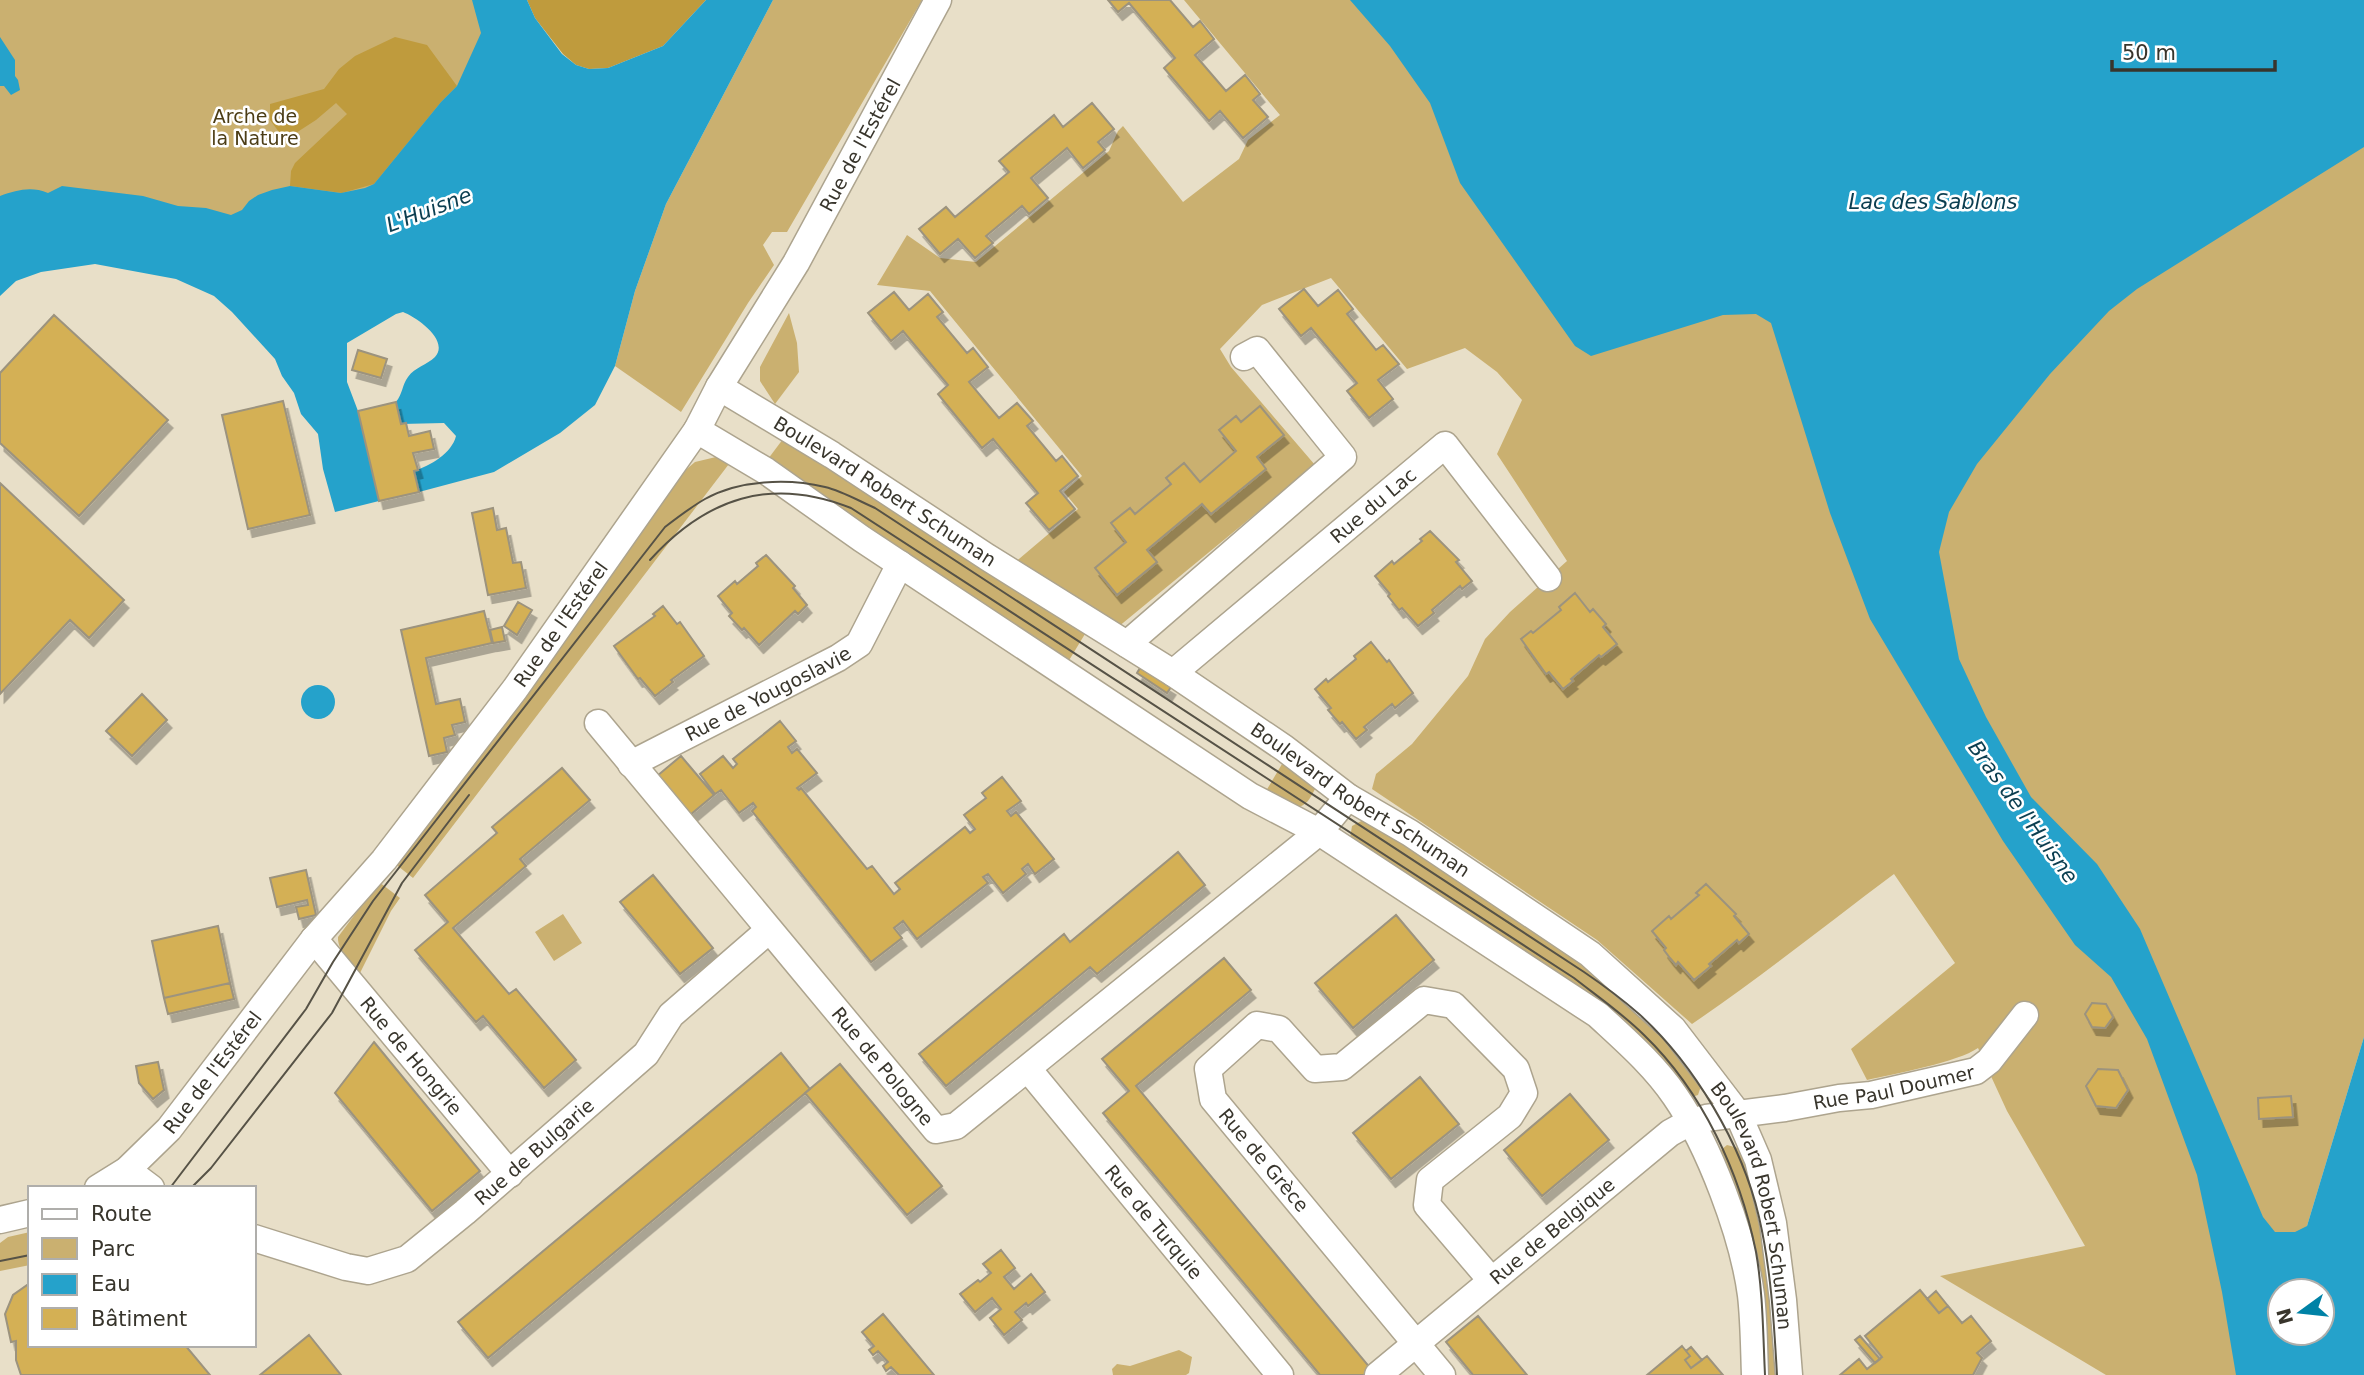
<svg xmlns="http://www.w3.org/2000/svg" width="2364" height="1375" font-family="'DejaVu Sans',sans-serif">
  <style>
    .green { fill: #cab070 }
    .forest { fill: #bf9b3d }
    .water { fill: #25a2cb; fill-rule: evenodd }
    .building { fill: #d4b054; stroke: #9c937e; stroke-width: 2; filter: url(#shadow) }
    .lines { fill: none; stroke-linecap: round; stroke-linejoin: round }
    .minor-casing { stroke: #ada48e; stroke-width: 29 }
    .minor { stroke: #fff; stroke-width: 26 }
    .tram { stroke: #565246; stroke-width: 2 }
    .labels { text-anchor: middle; dominant-baseline: central; stroke-width: 5; stroke-linejoin: round; paint-order: stroke }
    .park-label { font-size: 19px; fill: #4c3d16; stroke: #fff }
    .street-label { font-size: 19px; fill: #38352c; stroke: #fff }
    .water-label { font-size: 21px; font-style: italic; fill: #0b3e50; stroke: #fff }
  </style>
  <defs>
    <filter id="shadow"><feDropShadow dx="4.5" dy="8" stdDeviation="0" flood-color="#0004"/></filter>
  </defs>
  <rect width="100%" height="100%" fill="#e8dfc8"/>
  <path class="green" d="M0,0H508L399,224L121,234L0,278Z
    M773,0H922L787,232H772L763,245L774,265L748,303L681,412L615,366L635,291L666,204Z
    M1184,0H2364V1037L2307,1226L2249,1375H2106L1940,1276L2085,1246L2007,1111L1978,1048C1958,1062 1894,1074 1867,1080L1851,1049L1955,963L1894,874C1827,924 1761,977 1692,1024L1597,940L1372,789L1376,774L1412,744L1468,676L1485,639L1510,612L1567,561L1497,454L1522,400L1497,372L1465,348L1407,369L1331,278L1262,305L1220,349L1231,367L1315,465L1112,632L1013,564L1078,509L1064,492L1082,476L930,291L877,285L907,235L940,258L976,262L1109,151L1118,131L1123,126L1183,202L1239,159L1248,140L1280,115Z
    M789,313L797,343L799,372L775,404L760,381V367Z
    M783,439L1088,629L1068,662L765,463Z
    M716,457L732,460L413,878L394,863L549,662L682,473L695,462Z
    M1285,759L1311,779L1315,789C1310,799 1307,805 1296,808L1266,791Z
    M1365,819L1508,909L1629,1000L1669,1039L1702,1083L1698,1095L1689,1098L1350,838L1352,826Z
    M379,882L400,898L391,911L360,973C351,964 337,950 338,937Z
    M563,914L582,943L554,961L535,932Z
    M1727,1145L1742,1149L1763,1204L1781,1375H1760L1720,1157L1721,1150Z
    M30,1232V1265L0,1271V1243L8,1237Z
    M1179,1350L1192,1357L1189,1373L1186,1375H1113L1112,1369L1117,1364L1130,1366Z"/>
  <path class="forest" d="M527,0H706L663,46L608,68L589,69L576,65L563,54L535,18Z
    M395,37L427,45L457,86L441,102L374,184L342,193L290,186L291,171L295,163L347,114L336,103L316,120L285,140L270,120V104L324,89L339,69L355,56Z"/>
  <path class="water" d="M472,0H527L535,18L562,54L576,65L589,69L608,68L663,46L706,0H773L666,204L635,291L615,366L595,405L560,433L494,472L419,492L414,471C430,466 452,453 456,436L444,423L401,424L396,402C403,393 402,385 408,377C415,367 427,365 435,357C450,340 416,317 403,312L396,314L347,343V382L358,411L379,501L335,512L323,469L318,434L301,414L294,393L282,376L275,359L232,312L214,296L176,279L95,264L41,272L16,281L0,296V196C17,190 31,186 48,193L62,186L143,196L178,206L206,208L231,215L242,210L249,201L258,195L272,190L290,186L341,193L365,188L374,184L441,102L457,86L481,33Z
    M1350,0H2364V147L2137,289L2109,311L2050,374L1977,464L1949,512L1939,552L1959,659L1986,717L2031,797L2097,864L2140,929L2263,1217L2275,1232H2295L2307,1226L2364,1037V1375H2236L2222,1292L2197,1175L2147,1039L2111,977L2075,945L2003,841L1870,619L1830,513L1771,323L1756,314L1723,315L1591,356L1575,346L1460,183L1430,103L1390,46ZM2280,1291H2322V1333H2280Z
    M0,37L15,60V76L18,80L20,90L11,95L4,86H0Z
    M301 702a17 17 0 1 1 34 0a17 17 0 1 1-34 0Z"/>
  <path class="building" d="M1108,0H1170L1193,27L1200,21L1214,39L1195,55L1226,91L1245,75L1260,94L1253,100L1268,117L1243,138L1220,111L1209,121L1164,68L1175,58L1129,3L1118,12Z
    M1092,103L1114,129L1098,142L1105,150L1083,168L1067,148L1031,178L1048,198L1029,214L1022,206L986,236L993,243L975,258L958,239L940,254L919,229L946,207L955,217L1009,172L999,161L1054,115L1063,127Z
    M1304,289L1318,306L1338,290L1353,309L1347,314L1376,350L1383,345L1399,364L1378,380L1393,399L1369,418L1347,391L1357,383L1311,328L1301,336L1279,309Z
    M894,292L909,310L928,294L943,312L937,317L967,353L973,348L988,367L969,382L999,418L1017,403L1033,421L1027,426L1056,461L1062,456L1078,476L1060,491L1075,509L1049,530L1026,503L1038,493L993,439L982,448L938,394L948,385L903,331L891,341L868,313Z
    M54,315L168,420L79,516L0,443V373Z
    M358,350L387,359L381,378L352,370Z
    M283,401L310,515L248,529L222,415Z
    M396,402L401,424L406,423L409,436L430,431L434,449L413,453L418,470L414,471L419,492L379,501L358,411Z
    M1260,406L1284,435L1257,457L1266,469L1211,514L1202,504L1147,550L1157,562L1117,595L1095,568L1126,542L1111,523L1130,508L1135,514L1171,484L1166,478L1184,463L1200,482L1236,451L1219,430L1236,416L1241,422Z
    M0,483L124,600L89,638L70,620L0,694Z
    M493,508L497,530L506,528L513,563L521,562L526,588L488,595L472,513Z
    M1430,531L1459,560L1456,562L1472,581L1462,589L1460,586L1432,610L1434,613L1418,626L1402,608L1399,610L1388,596L1390,594L1375,576L1392,561L1394,564L1422,541L1420,539Z
    M766,555L795,586L793,588L807,605L798,614L795,611L759,645L744,628L742,630L729,616L732,613L718,596L735,581L737,584L758,566L756,563Z
    M1575,593L1590,612L1593,609L1606,624L1603,627L1617,644L1601,657L1599,655L1571,679L1573,681L1563,689L1549,672L1546,674L1521,639L1531,631L1533,633L1561,610L1559,607Z
    M518,602L532,610L517,635L504,626Z
    M663,606L677,624L680,622L704,656L671,680L673,682L655,696L640,678L638,679L614,646L655,616L653,614Z
    M484,611L492,643L426,658L436,704L460,699L465,722L452,725L455,735L444,738L447,752L429,756L401,630Z
    M502,627L505,641L493,643L490,630Z
    M1371,642L1387,662L1389,660L1413,693L1395,708L1392,704L1364,727L1367,730L1356,739L1342,722L1340,724L1328,710L1331,708L1315,689L1326,679L1328,682L1356,659L1354,656Z
    M1140,668L1171,687L1167,693L1137,673Z
    M142,694L167,720L132,756L106,731Z
    M780,721L796,741L788,747L792,753L797,749L817,773L797,788L799,790L801,788L867,869L872,866L894,894L900,889L895,883L965,827L970,833L975,829L964,815L986,798L982,793L1002,777L1021,801L1007,811L1011,816L1016,812L1054,859L1035,874L1028,864L1022,869L1026,874L1003,893L988,874L983,877L988,883L917,939L903,921L894,928L902,938L871,962L752,811L756,807L753,803L739,813L721,790L715,794L700,774L723,756L733,768L737,764L733,759Z
    M681,756L714,795L690,815L657,776Z
    M562,768L590,800L520,859L526,866L453,928L509,994L516,989L576,1060L544,1088L483,1016L476,1022L415,950L448,922L425,895L497,833L492,827Z
    M1178,852L1205,885L1097,974L1090,967L946,1086L919,1054L1064,934L1070,942Z
    M306,870L316,915L299,919L296,907L308,905L307,900L277,907L270,878Z
    M653,875L713,948L680,974L620,902Z
    M1706,884L1736,914L1734,916L1749,934L1739,943L1737,940L1709,964L1711,966L1694,980L1678,962L1676,965L1670,958L1664,950L1666,948L1652,931L1669,916L1671,919L1699,895L1696,893Z
    M1396,915L1434,960L1353,1028L1315,983Z
    M218,926L230,983L164,998L152,941Z
    M1224,958L1251,990L1136,1086L1376,1375H1320L1103,1113L1129,1091L1102,1059Z
    M230,983L234,999L168,1014L164,998Z
    M2092,1003L2106,1004L2113,1017L2105,1028L2092,1027L2085,1014Z
    M374,1042L480,1171L432,1211L335,1093Z
    M781,1053L810,1089L488,1358L458,1322Z
    M158,1062L164,1090L153,1099L139,1083L136,1066Z
    M840,1064L942,1186L907,1215L805,1093Z
    M2098,1069L2118,1070L2128,1090L2116,1108L2096,1106L2086,1086Z
    M1420,1077L1459,1124L1391,1179L1353,1133Z
    M1570,1094L1609,1140L1542,1196L1504,1150Z
    M2291,1096L2293,1117L2259,1119L2258,1098Z
    M1001,1250L1015,1268L1004,1277L1014,1289L1031,1274L1045,1292L1028,1306L1026,1303L1015,1312L1022,1320L1004,1335L990,1318L1001,1309L992,1298L975,1312L960,1294L978,1280L980,1282L991,1273L983,1264Z
    M30,1283V1345H185L210,1375H21L16,1360V1341L11,1342L5,1314L13,1295Z
    M1920,1290L1939,1313L1948,1306L1962,1323L1971,1316L1991,1341L1977,1353L1982,1358L1973,1375H1840L1859,1359L1867,1369L1882,1357L1865,1336Z
    M1936,1291L1948,1306L1939,1313L1927,1299Z
    M883,1314L934,1375H899L891,1367L886,1371L883,1366L888,1362L878,1351L873,1355L869,1350L874,1346L862,1332Z
    M1478,1316L1527,1375H1473L1446,1342Z
    M309,1335L341,1375H260Z
    M1860,1336L1880,1359L1875,1363L1855,1340Z
    M1682,1346L1690,1356L1685,1360L1691,1368L1707,1356L1723,1375H1647Z
    M1691,1347L1702,1360L1691,1368L1685,1360L1690,1356L1686,1351Z"/>
  <g class="lines">
    <defs>
      <g id="minor">
        <path id="s1" d="M719,387L832,455L987,557L1173,673L1284,748L1348,797L1410,833L1590,954L1673,1029L1738,1114L1758,1160L1773,1223L1783,1300L1789,1375"/>
        <path d="M697,430L766,471L862,539L1250,796L1319,832L1598,1015C1625,1040 1654,1065 1675,1096C1709,1145 1743,1235 1751,1295C1754,1321 1754,1348 1755,1375"/>
        <path d="M1127,644L1343,457L1257,350L1244,357"/>
        <path id="s2" d="M1173,673L1445,445L1548,578"/>
        <path id="s3" d="M598,723L936,1130L956,1126L1319,832L1348,797"/>
        <path id="s4" d="M631,764L838,658L859,644L900,564"/>
        <path id="s5" d="M314,939L510,1174"/>
        <path id="s6" d="M1028,1069L1280,1375"/>
        <path d="M127,1170L151,1188"/>
        <path id="s7" d="M98,1188L127,1170L169,1129L314,939L384,860L515,689L697,430L719,387L796,263L938,0"/>
        <path d="M0,1220L30,1213"/>
        <path id="s8" d="M254,1238L346,1267L368,1271L407,1259L465,1212L646,1054L671,1015L769,930"/>
        <path id="s9" d="M1378,1375L1670,1133L1690,1122L1706,1118L1785,1108L1839,1098L1871,1095L1976,1071L1989,1061L2025,1015"/>
        <path d="M1442,1375L1213,1099L1208,1069L1257,1025L1279,1029L1315,1069L1342,1067L1424,1000L1453,1005L1516,1069L1524,1093L1510,1116L1430,1180L1427,1205L1491,1280"/>
      </g>
    </defs>
    <use href="#minor" class="minor-casing"/>
    <use href="#minor" class="minor"/>
    <path class="tram" d="M650,560C706,498 771,476 851,508L1574,978C1597,996 1623,1014 1644,1035C1703,1092 1740,1173 1756,1252C1763,1292 1763,1334 1765,1375
      M170,1188L306,1009L333,962L373,901L665,527C678,517 691,507 705,499C739,480 788,478 825,487C842,491 859,501 875,508L1584,972C1603,985 1622,999 1639,1014C1694,1064 1742,1144 1759,1217C1771,1269 1774,1322 1777,1375
      M191,1188L211,1168L332,1013L402,883L469,795
      M0,1261L30,1255"/>
  </g>
  <g class="labels">
    <g class="park-label">
      <text x="255" y="116">Arche de<tspan x="255" dy="22">la Nature</tspan></text>
    </g>
    <g class="street-label">
      <text stroke="none"><textPath href="#s7" startOffset="1298">Rue de l'Estérel</textPath></text>
      <text stroke="none"><textPath href="#s1" startOffset="196">Boulevard Robert Schuman</textPath></text>
      <text stroke="none"><textPath href="#s2" startOffset="261">Rue du Lac</textPath></text>
      <text stroke="none"><textPath href="#s7" startOffset="732">Rue de l'Estérel</textPath></text>
      <text stroke="none"><textPath href="#s4" startOffset="154">Rue de Yougoslavie</textPath></text>
      <text stroke="none"><textPath href="#s1" startOffset="763">Boulevard Robert Schuman</textPath></text>
      <text stroke="none"><textPath href="#s5" startOffset="152">Rue de Hongrie</textPath></text>
      <text stroke="none"><textPath href="#s3" startOffset="446">Rue de Pologne</textPath></text>
      <text stroke="none"><textPath href="#s7" startOffset="164">Rue de l'Estérel</textPath></text>
      <text stroke="none"><textPath href="#s9" startOffset="609">Rue Paul Doumer</textPath></text>
      <text stroke="none"><textPath href="#s8" startOffset="326">Rue de Bulgarie</textPath></text>
      <text transform="translate(1264 1160) rotate(50)">Rue de Grèce</text>
      <text stroke="none"><textPath href="#s1" startOffset="1351">Boulevard Robert Schuman</textPath></text>
      <text stroke="none"><textPath href="#s6" startOffset="198">Rue de Turquie</textPath></text>
      <text stroke="none"><textPath href="#s9" startOffset="226">Rue de Belgique</textPath></text>
    </g>
    <g class="water-label">
      <text x="1933" y="202">Lac des Sablons</text>
      <text transform="translate(429 210) rotate(-21)">L'Huisne</text>
      <text transform="translate(2023 812) rotate(54)">Bras de l'Huisne</text>
    </g>
  </g>
  <rect x="28" y="1186" width="228" height="161" fill="#ffffff" stroke="#afaeab" stroke-width="2"/>
  <rect x="42" y="1209" width="35" height="10" fill="#ffffff" stroke="#afaeab" stroke-width="2"/>
  <text x="91" y="1221" font-size="21" fill="#38352c">Route</text>
  <rect x="42" y="1238" width="35" height="21" fill="#cab070" stroke="#afaeab" stroke-width="2"/>
  <text x="91" y="1256" font-size="21" fill="#38352c">Parc</text>
  <rect x="42" y="1274" width="35" height="21" fill="#25a2cb" stroke="#afaeab" stroke-width="2"/>
  <text x="91" y="1291" font-size="21" fill="#38352c">Eau</text>
  <rect x="42" y="1308" width="35" height="21" fill="#d4b054" stroke="#afaeab" stroke-width="2"/>
  <text x="91" y="1326" font-size="21" fill="#38352c">Bâtiment</text>
  <g transform="translate(2301 1312) rotate(255)"><circle r="33" fill="#ffffff" stroke="#afaeab" stroke-width="2"/>
  <path d="M0-5L12 26L0 18L-12 26Z" fill="#0082a6"/>
  <text y="-10" font-size="19" font-weight="bold" text-anchor="middle" fill="#38352c">N</text>
  </g>
  <path d="M2112 60v10h163v-10" fill="none" stroke="#38352c" stroke-width="3.5"/>
  <text x="2122" y="60" font-size="21" fill="#38352c" stroke="#ffffff" stroke-width="5" paint-order="stroke">50 m</text>
</svg>
